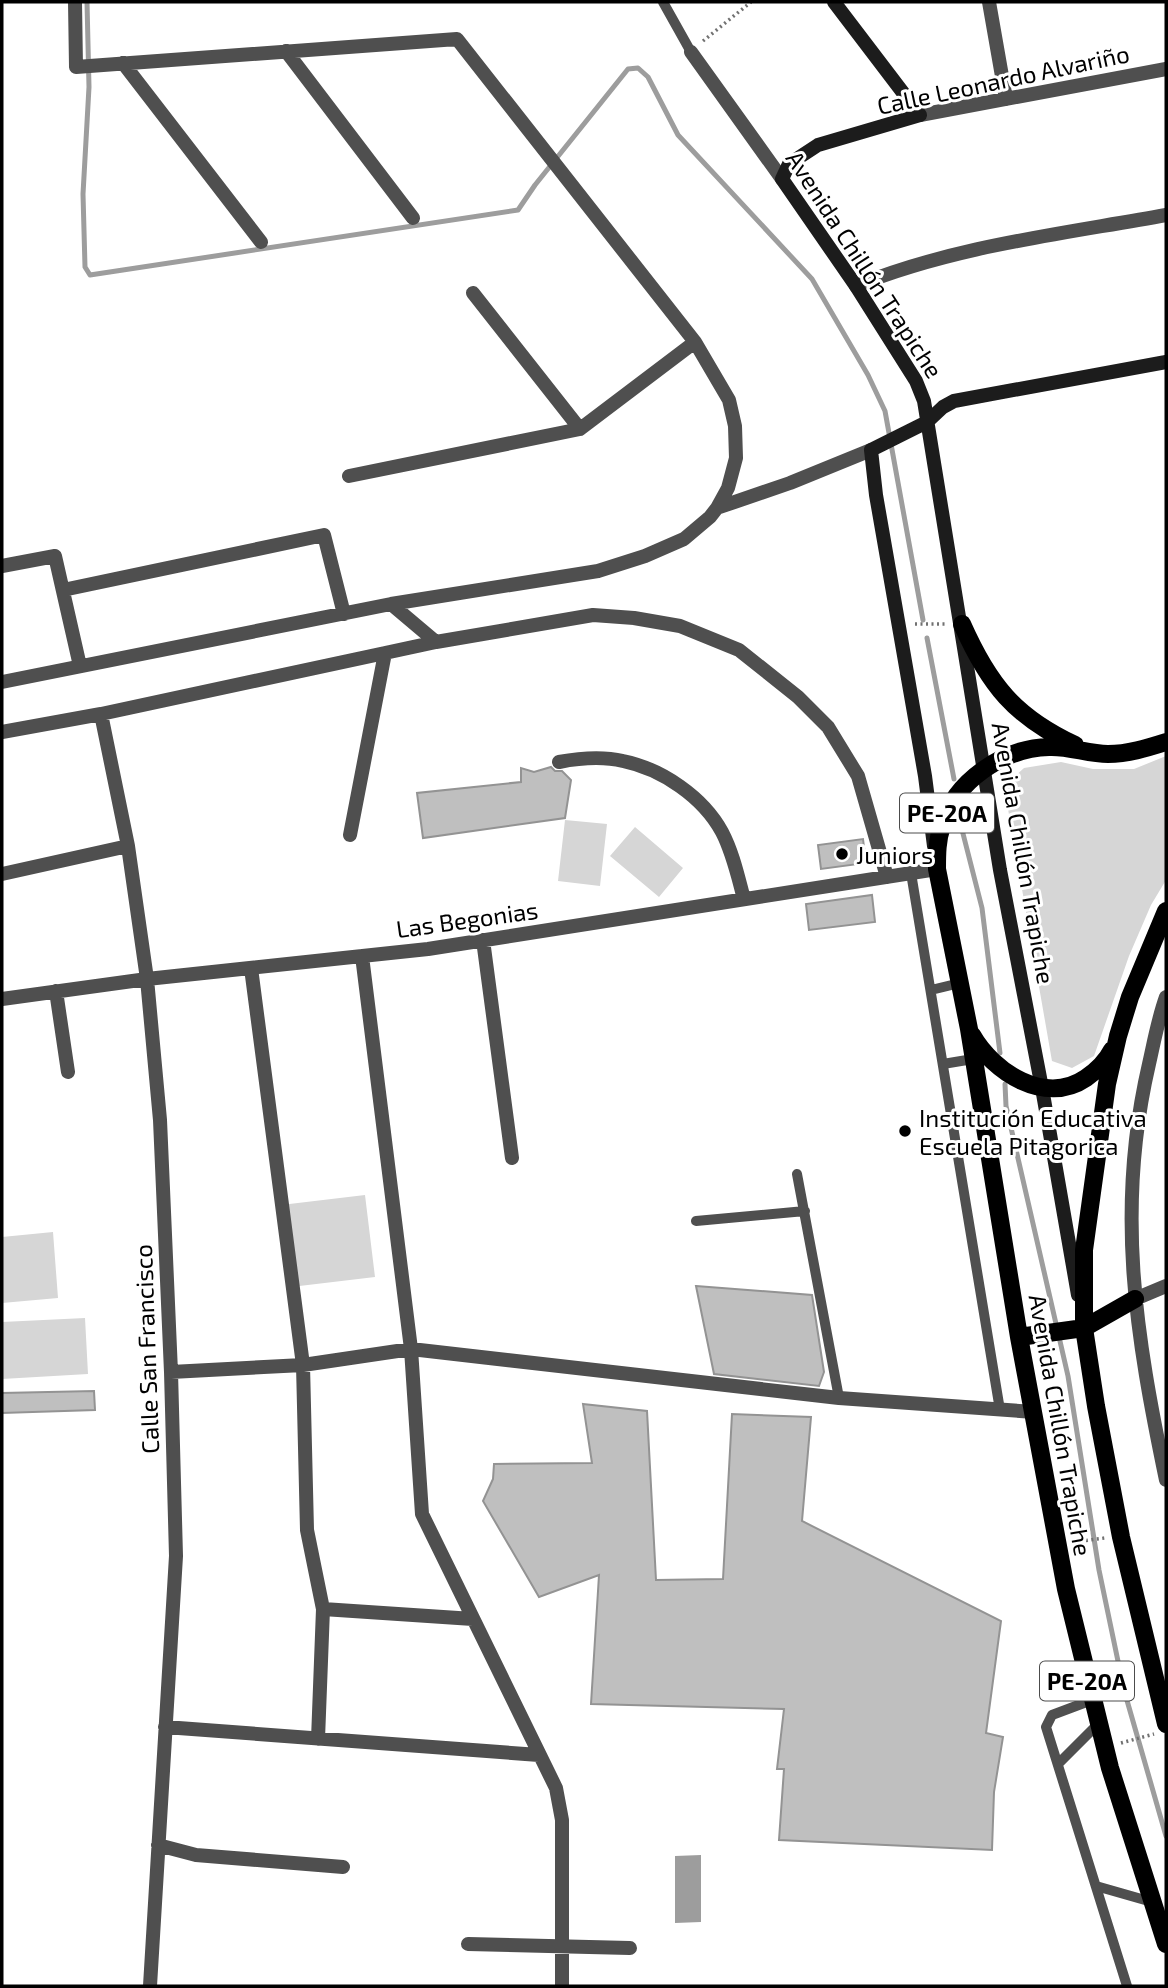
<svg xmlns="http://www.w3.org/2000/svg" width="1168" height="1988" font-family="'Exo 2',sans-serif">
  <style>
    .green { fill: #d6d6d6 }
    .water { fill: #9d9d9d }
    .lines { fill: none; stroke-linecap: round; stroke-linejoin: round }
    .stream { stroke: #9d9d9d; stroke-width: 5 }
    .building { fill: #bfbfbf; stroke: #939393; stroke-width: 2 }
    .path { stroke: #717171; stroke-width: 3.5; stroke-dasharray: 2 3.5; stroke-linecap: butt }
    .lane { stroke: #4f4f4f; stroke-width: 10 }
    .street { stroke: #4f4f4f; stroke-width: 14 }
    .secondary { stroke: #1c1c1c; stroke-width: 14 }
    .primary { stroke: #000; stroke-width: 18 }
    .poi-dot { fill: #000; stroke: #fff; stroke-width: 2.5 }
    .labels { text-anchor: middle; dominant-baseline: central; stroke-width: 6; stroke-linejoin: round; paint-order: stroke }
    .shield { fill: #fff; stroke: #4c4c4c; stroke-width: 2 }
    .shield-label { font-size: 23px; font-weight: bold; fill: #000 }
    .street-label { font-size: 24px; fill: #000; stroke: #fff }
    .poi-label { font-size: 24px; fill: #000; stroke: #fff; text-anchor: start }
  </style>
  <rect width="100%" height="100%" fill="#fff"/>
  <path class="green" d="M1166,756V880L1151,905L1129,956L1094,1056L1072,1068L1052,1061L1004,786L1024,768L1061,762L1093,769H1134Z
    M565,820L607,824L600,886L558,881Z
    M635,827L683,868L659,897L610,856Z
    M365,1195L375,1277L291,1287L281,1205Z
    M53,1232L58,1298L2,1303V1237Z
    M85,1318L88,1374L2,1379V1322Z"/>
  <path class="water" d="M701,1855V1922L675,1923V1856Z"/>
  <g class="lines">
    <path class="stream" d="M87,2L89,87L83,194L85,267L90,275L518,210L535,185L628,69L638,68L648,77L678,135L812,279L868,375L885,411L923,620
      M927,638L954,779
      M958,814L982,908L1000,1053
      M1005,1084L1006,1106L1068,1376L1099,1570L1124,1690L1166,1836"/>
  </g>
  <path class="building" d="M551,767L555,771H562L571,780L565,818L423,838L417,793L521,782V768L534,772Z
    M863,839L866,863L821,869L818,845Z
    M872,895L875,922L809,930L806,904Z
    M696,1286L812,1295L824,1372L819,1386L714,1374Z
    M94,1391L95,1410L2,1413V1393Z
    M583,1404L647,1411L656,1580L723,1579L732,1414L811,1417L802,1521L1001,1621L986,1733L1003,1737L994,1792L992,1850L779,1840L784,1769H777L784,1709L591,1704L599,1575L539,1597L483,1501L493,1479L494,1464L592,1463Z"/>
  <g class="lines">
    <path class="path" d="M703,41L751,2
      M915,624H945
      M1075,1542L1105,1538
      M1121,1743L1154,1734"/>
    <path class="lane" d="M663,2L691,52
      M911,873L1000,1410
      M931,990L960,983
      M943,1064L973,1059
      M797,1174L839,1398
      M696,1221L805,1211
      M1092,1700L1052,1715L1046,1727L1127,1986
      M1058,1764L1098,1724
      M1096,1886L1152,1902"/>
    <path class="street" d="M989,2L1006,99
      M286,51L413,218
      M691,52L782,179
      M123,63L261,242
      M920,115L1166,69
      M856,286C954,246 1062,234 1166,215
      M473,293L580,429
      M349,476L580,429L695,342
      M717,508L790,483L871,450
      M2,566L55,556L80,666
      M63,590L324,535L344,614
      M391,604L436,642L593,615L634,618L680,626L739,650L798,697L828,727L858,776L887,877
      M2,682L391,604L598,571L645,556L684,539L710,517L717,508L728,488L736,458L735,426L729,400L695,342L457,39L76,67L75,2
      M101,714L128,846L147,979L160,1120L171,1372L176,1556L150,1986
      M2,732L101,714L385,653
      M559,762C580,758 602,756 623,761C662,769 703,797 722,832C733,853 738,877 744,899
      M350,835L385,653L436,642
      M2,874L128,846
      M483,940L512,1158
      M362,956L411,1349L422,1514L556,1788L562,1820V1986
      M251,968L303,1365L307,1530L323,1609L318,1739
      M56,991L68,1072
      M1166,997C1158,1019 1154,1042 1149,1064C1115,1210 1136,1336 1166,1480
      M2,999L147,979L428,949L937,869
      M1135,1299L1166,1286
      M171,1372L303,1365L411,1349L839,1398L1034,1412
      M323,1609L473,1619
      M165,1727L539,1755
      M158,1845L196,1855L343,1867
      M468,1944L630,1948"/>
    <path class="secondary" d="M834,2L920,115L818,145L789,164L782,179L856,286L916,381L924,401L1000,870L1042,1088L1078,1295
      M934,846L925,776L876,495L871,450L927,422L943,407L954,401L1166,362"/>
    <path class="primary" d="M962,624C989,685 1015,717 1075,745
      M1166,742C1147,748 1128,754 1108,754C1088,754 1069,746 1049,747C1004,748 954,781 942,826C937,840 937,854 937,869L969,1029L1019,1337L1066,1589L1110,1768L1166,1944
      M1166,911L1130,997L1118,1036L1107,1084L1084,1250V1328L1096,1406L1121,1537L1166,1724
      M972,1035C993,1072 1045,1106 1086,1078C1096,1071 1106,1062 1112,1050
      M1019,1337L1084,1328L1135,1299"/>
  </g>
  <g class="poi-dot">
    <circle cx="842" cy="854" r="7"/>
    <circle cx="905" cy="1131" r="7"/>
  </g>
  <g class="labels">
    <g class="shield">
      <rect x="900" y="793.5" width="94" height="39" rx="5"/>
      <rect x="1040" y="1661.5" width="94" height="39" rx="5"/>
    </g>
    <g class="shield-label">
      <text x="947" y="813">PE-20A</text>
      <text x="1087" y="1681">PE-20A</text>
    </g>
    <g class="street-label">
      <text transform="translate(1003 79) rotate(-12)">Calle Leonardo Alvariño</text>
      <text transform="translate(865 264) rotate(57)">Avenida Chillón Trapiche</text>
      <text transform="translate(1024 853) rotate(80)">Avenida Chillón Trapiche</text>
      <text transform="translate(467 919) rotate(-8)">Las Begonias</text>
      <text transform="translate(146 1349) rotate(-92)">Calle San Francisco</text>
      <text transform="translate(1061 1425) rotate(80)">Avenida Chillón Trapiche</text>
    </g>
    <g class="poi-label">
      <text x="856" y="854">Juniors</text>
      <text x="919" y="1117">Institución Educativa<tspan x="919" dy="28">Escuela Pitagorica</tspan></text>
    </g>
  </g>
  <rect width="1168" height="1988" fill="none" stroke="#000000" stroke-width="7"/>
</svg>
